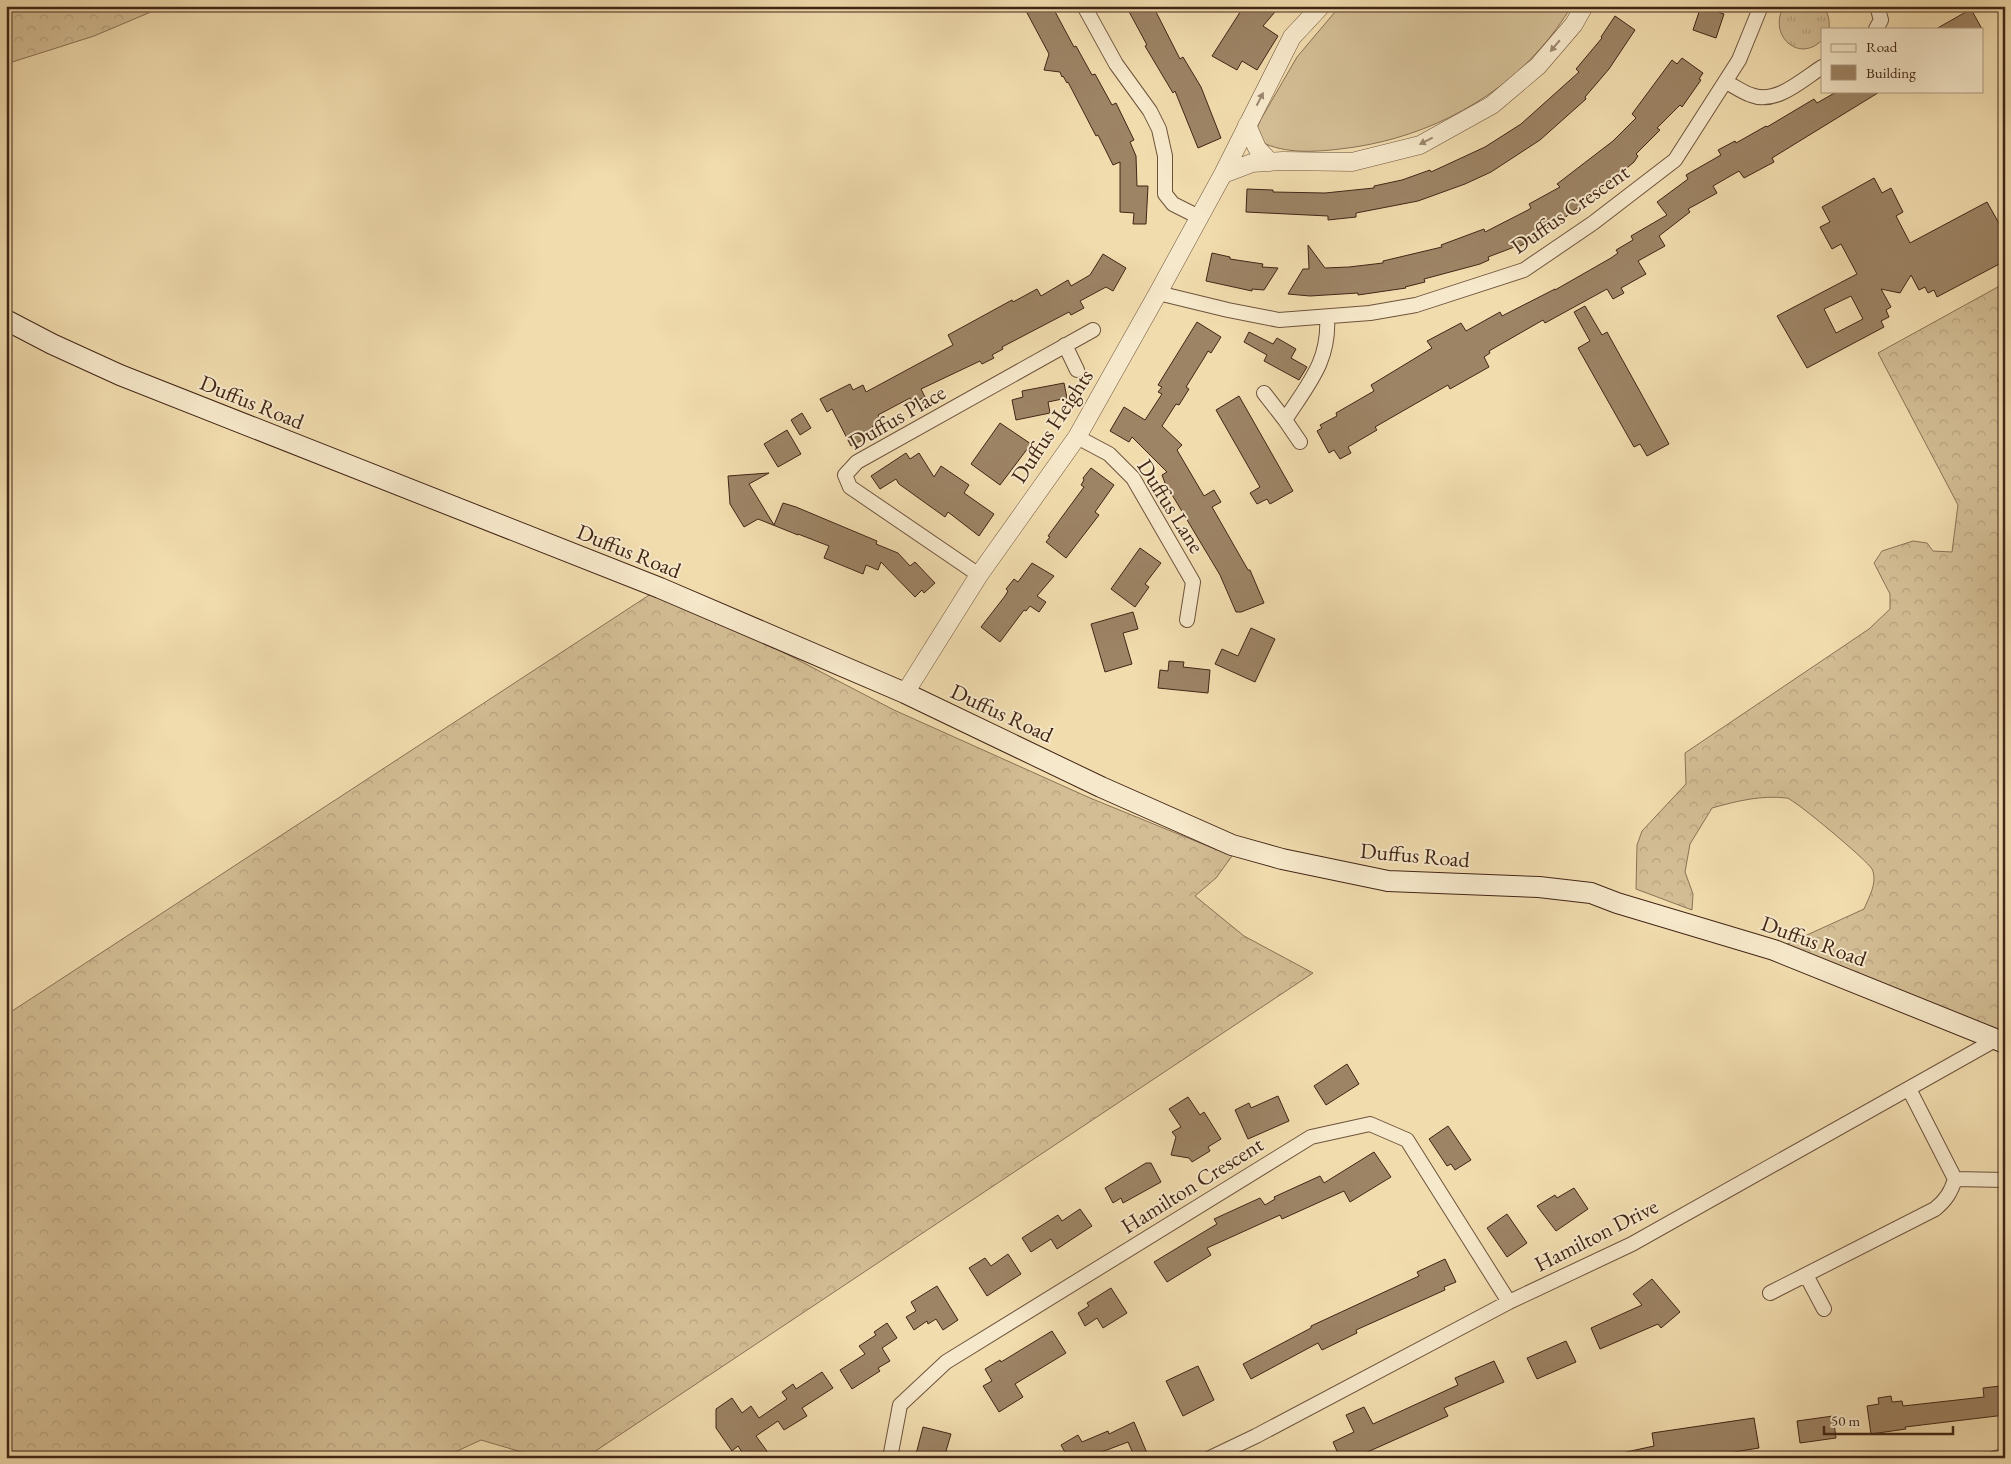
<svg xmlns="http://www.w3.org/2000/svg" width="2011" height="1464" font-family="'EB Garamond',serif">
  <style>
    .grass { fill: #d3bd94; stroke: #8a7155 }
    .forest { fill: url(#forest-crowns); stroke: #8a7155 }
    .park { fill: url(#park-tufts); stroke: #8a7155 }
    .building { fill: #9d8465; stroke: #422516; fill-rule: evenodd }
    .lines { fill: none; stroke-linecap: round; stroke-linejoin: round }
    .minor-casing { stroke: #6e533c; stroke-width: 16 }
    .tertiary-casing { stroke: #6e533c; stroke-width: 19 }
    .secondary-casing { stroke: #422516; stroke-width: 22 }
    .minor { stroke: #f6e8ca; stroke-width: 14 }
    .tertiary { stroke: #f6e8ca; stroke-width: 18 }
    .secondary { stroke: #f6e8ca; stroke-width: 20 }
    .oneway { fill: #9c8670 }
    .labels { text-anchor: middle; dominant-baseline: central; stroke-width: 4; stroke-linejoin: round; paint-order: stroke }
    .street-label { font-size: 22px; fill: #422516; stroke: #f6e8ca }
  </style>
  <defs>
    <pattern id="forest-crowns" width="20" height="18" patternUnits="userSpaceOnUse" patternTransform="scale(1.25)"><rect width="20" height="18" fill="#d3bd94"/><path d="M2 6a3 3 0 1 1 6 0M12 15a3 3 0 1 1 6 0" fill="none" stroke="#b6a27f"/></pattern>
    <pattern id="park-tufts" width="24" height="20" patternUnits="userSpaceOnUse" patternTransform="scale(1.25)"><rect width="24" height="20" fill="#d3bd94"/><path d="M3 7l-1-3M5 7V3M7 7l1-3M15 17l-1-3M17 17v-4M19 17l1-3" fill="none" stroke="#b6a27f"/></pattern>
  </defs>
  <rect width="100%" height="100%" fill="#f1dcae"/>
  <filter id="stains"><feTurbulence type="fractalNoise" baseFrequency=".004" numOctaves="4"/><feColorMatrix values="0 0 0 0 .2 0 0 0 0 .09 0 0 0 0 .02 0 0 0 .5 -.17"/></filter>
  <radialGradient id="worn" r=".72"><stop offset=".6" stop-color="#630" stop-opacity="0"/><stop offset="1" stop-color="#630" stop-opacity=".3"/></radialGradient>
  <path class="grass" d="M1340,6H1572C1562,21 1552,36 1540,49C1490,106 1415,141 1340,149C1314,152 1286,154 1261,142L1257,128L1261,119L1297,57Z"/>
  <path class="forest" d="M6,6H165L94,36L6,64Z
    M2005,283V374L1997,380L2005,391V1043L1774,950L1864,909C1869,897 1878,882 1872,869C1868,861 1794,799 1787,798C1761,795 1737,801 1712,808L1690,844L1685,872L1693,894L1692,910L1636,889L1637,845L1642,831L1686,784L1685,753L1869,629L1890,609V594L1874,563L1882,551L1913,541L1927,543L1933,551L1952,552L1958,505L1878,353Z
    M660,588L894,710L1090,798L1232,856L1216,878L1195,896L1244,936L1313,973L585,1458H542L481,1440L442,1458H6V1015Z"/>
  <path class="park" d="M1784,6H1823C1828,13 1830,20 1829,29H1822V40C1799,64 1767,35 1784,6Z"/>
  <path class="building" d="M1035,6H1052L1074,47L1076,46L1092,75L1095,74L1112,105L1116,103L1134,140L1130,142L1136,156L1137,186H1148L1146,224H1133L1134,213L1120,212V162L1113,165L1098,135L1096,136L1068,82L1067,83L1063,76L1062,77L1060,72L1044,70L1049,54L1026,11Z
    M1126,6H1153L1180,59L1183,57L1201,87L1221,138L1198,148L1175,91L1173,93L1145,46L1147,45Z
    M1244,6H1280L1263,26L1278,36L1257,70L1242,61L1237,70L1212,56Z
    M1701,6L1724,14L1716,38L1693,30Z
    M1971,9L1982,29H1936Z
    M1615,16L1635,30L1609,69L1585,97L1586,99L1540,140L1491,172L1465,184L1418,201L1356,213V217L1328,220V216L1246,212L1247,189L1273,190V192L1325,193L1374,188V186L1402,180L1430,170L1431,172L1485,147L1521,124L1579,72L1576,69L1602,38L1601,37Z
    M1682,58L1703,73L1699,79L1701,80L1682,107L1680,105L1657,128L1660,130L1636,154L1638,156L1634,162L1591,198L1563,219L1533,236L1534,239L1518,247L1517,246L1488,257L1489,260L1480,264L1424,279L1425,282L1405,287L1406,288L1358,295V293L1310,296L1288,294L1303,269H1309L1308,245L1325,268L1349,267L1383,263V261L1442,247L1441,245L1484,229L1485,232L1528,210L1531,208L1529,204L1560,187L1557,184L1613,141L1636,118L1632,114L1672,60L1677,64Z
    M1838,91H1881L1772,158L1774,162L1744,178L1739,171L1713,186L1717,193L1688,209L1690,212L1659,236L1665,246L1638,261L1646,274L1621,288L1624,293L1613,299L1607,289L1545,323L1543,320L1489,351L1490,353L1484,357L1489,367L1450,389L1448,385L1375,427L1377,430L1348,447L1351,453L1340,459L1334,450L1329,453L1317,431L1322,428L1320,425L1337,416L1336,413L1374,391L1371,385L1432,348L1427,341L1461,323L1466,331L1500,312L1502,316L1555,289V290L1611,258L1618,253L1616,250L1633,240L1631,236L1667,215L1657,202L1688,179L1686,175L1721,155L1718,150L1735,141L1736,143L1766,126L1767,127L1814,99L1817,103Z
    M1874,178L1882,193L1891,188L1903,212L1896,216L1910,243L1987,202L2005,234V261L1937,297L1934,290L1928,293L1925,287L1919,290L1911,275L1900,293L1881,289L1891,307L1886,310L1889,317L1881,321L1884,327L1807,368L1777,316L1857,274L1841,244L1832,249L1820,227L1830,222L1822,207ZM1851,296L1863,319L1836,333L1824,309Z
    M1212,253L1230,257V259L1263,264L1262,267L1278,268L1264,290L1252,289V291L1206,281Z
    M1103,254L1126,268L1113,291L1106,287L1080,301L1084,308L1071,315L1069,312L1002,347L1003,349L992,355L994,358L982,364L980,361L921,389L925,397L913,403L910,398L878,415L882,421L872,427L875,433L851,446L832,409L827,412L820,399L850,384L853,390L863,385L866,392L953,345L948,335L1012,300L1013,302L1037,289L1041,296L1068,280L1071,286L1090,275Z
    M1585,306L1602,335L1607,332L1669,444L1647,456L1640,444L1634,447L1578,348L1590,341L1574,312Z
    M1197,322L1221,337L1211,353L1208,351L1204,358L1186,387L1189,389L1179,405L1176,404L1162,426L1182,445L1177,450L1204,496L1214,490L1221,502L1212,507L1248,570H1250L1264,603L1241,612H1236L1220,575L1165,483L1162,475L1167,472L1132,437L1129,442L1110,431L1124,407L1145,420L1162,394L1158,392L1162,387L1158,385Z
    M1249,332L1273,344L1277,338L1296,349L1291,358L1307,367L1299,380L1264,361L1267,355L1244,342Z
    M1064,383L1067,398L1048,402L1050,413L1016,420L1012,400L1023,397L1022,391Z
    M1239,396L1293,491L1270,504L1267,499L1257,504L1250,493L1260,487L1216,410Z
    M802,413L811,428L800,435L791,420Z
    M1000,423L1031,444L1000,485L971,464Z
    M787,430L801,454L778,467L764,444Z
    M906,453L910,459L919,453L934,477L941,466L969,485L964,493L994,514L979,536L948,512L945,517L899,484L896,479L880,489L871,476Z
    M1091,468L1114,485L1095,512L1099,515L1066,558L1046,542L1050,537L1048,536L1084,487L1081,485L1084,480L1083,478Z
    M769,473L749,484L774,525L783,503L796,507L877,541L876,544L898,553L910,566L915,562L935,583L924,593L922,590L915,597L881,562L878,570L866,565L863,574L824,558L829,546L798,534V535L758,519L744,527L730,504L728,476Z
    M1140,548L1161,563L1145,584L1149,587L1135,607L1111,589Z
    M1032,563L1054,576L1037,596L1046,602L1039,612L1030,606L1026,611L1024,610L1000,642L981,627L1005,596L1008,591L1006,589L1014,579L1018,582Z
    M1133,612L1138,629L1123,633L1132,664L1105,672L1091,624Z
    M1251,628L1275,639L1255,682L1215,664L1222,649L1238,656Z
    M1169,661L1184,662L1183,667L1210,670L1208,693L1158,688L1160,670L1168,671Z
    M1347,1064L1359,1084L1326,1105L1314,1086Z
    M1278,1096L1289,1121L1248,1139L1235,1110L1249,1103L1251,1108Z
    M1188,1097L1200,1115L1204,1112L1221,1139L1208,1147L1210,1151L1192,1162L1189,1158L1171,1155L1176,1137L1172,1132L1181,1127L1169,1109Z
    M1448,1126L1471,1160L1455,1170L1451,1164L1447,1166L1429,1139Z
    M1374,1152L1391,1177L1350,1202L1344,1191L1282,1219L1280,1215L1207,1248L1211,1255L1167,1282L1154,1262L1217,1224L1214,1219L1260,1198L1265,1205L1275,1199L1274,1197L1320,1176L1324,1183Z
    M1146,1163H1151L1161,1182L1123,1203L1121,1198L1113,1203L1105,1188Z
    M1574,1188L1588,1209L1556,1231L1537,1206L1555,1195L1557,1198Z
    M1080,1209L1092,1226L1057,1249L1051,1239L1031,1252L1022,1238L1058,1215L1062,1221Z
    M1507,1214L1527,1243L1507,1257L1487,1228Z
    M1008,1254L1021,1274L987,1296L969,1268L985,1258L991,1266Z
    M1445,1259L1456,1282L1444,1287L1445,1290L1356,1330L1357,1333L1322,1350L1318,1343L1251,1379L1243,1364L1311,1328V1326L1419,1276L1417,1272Z
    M1652,1279L1680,1312L1661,1328L1658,1324L1600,1349L1591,1328L1642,1305L1633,1294Z
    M937,1286L958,1320L943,1330L936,1319L928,1324L927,1321L914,1330L906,1317L916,1311L911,1302Z
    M1111,1288L1127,1313L1103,1328L1097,1318L1085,1326L1078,1313L1089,1306L1087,1303Z
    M887,1323L897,1338L882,1348L890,1361L878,1368L880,1371L852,1389L840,1370L865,1354L859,1346L876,1335L874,1332Z
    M1052,1331L1066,1353L1015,1384L1023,1397L999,1412L983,1386L992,1381L985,1369L1000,1360L1001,1362Z
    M1566,1341L1576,1362L1537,1379L1527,1358Z
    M1494,1361L1504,1382L1444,1408L1448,1416L1354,1458H1340L1333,1442L1354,1432L1346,1415L1364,1407L1373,1424L1458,1385L1455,1378Z
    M1198,1366L1214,1400L1183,1416L1166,1381Z
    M822,1372L833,1388L802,1408L807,1416L784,1430L778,1421L756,1436L772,1458H746L738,1446L732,1451L716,1428V1409L732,1398L742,1413L751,1406L759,1418L787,1399L782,1392L793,1384L796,1389Z
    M2000,1386L2001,1395L2005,1394V1415L1905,1427L1906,1429L1871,1434L1867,1406L1879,1404L1878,1398L1891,1396L1892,1402L1902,1401L1903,1406L1984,1397L1983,1388Z
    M1833,1416L1836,1438L1800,1443L1797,1421Z
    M1754,1418L1759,1448L1697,1458H1626V1452L1654,1446L1652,1433Z
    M1134,1422L1149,1458H1135L1128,1442L1099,1453L1098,1452L1088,1458H1068L1061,1445L1078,1435L1082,1442L1108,1431L1109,1434Z
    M923,1427L951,1434L944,1458H915Z"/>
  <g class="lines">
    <defs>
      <path id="minor" d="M1084,6L1116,64L1150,111L1159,129L1165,156V194L1173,204L1199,217
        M1876,29L1881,20L1877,6
        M1726,82C1734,86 1742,92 1751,95C1776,105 1802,80 1822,67
        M1158,293L1228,310L1279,320L1370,313L1416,305L1524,270L1593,223L1675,160L1739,60L1761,6
        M1065,345L1077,370
        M1264,393L1285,420C1308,384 1330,361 1327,317
        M1285,420L1300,442
        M1077,437L1109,454L1133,478L1193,582L1187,620
        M979,575L850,487L845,475L857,462L1093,330
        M1955,1179L2005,1180
        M1806,1275L1824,1309
        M1770,1293L1935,1209C1946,1200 1951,1192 1955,1179L1909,1089
        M890,1458L900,1405L946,1362L1311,1137L1370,1124L1407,1140L1509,1302
        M1210,1458L1256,1436L1509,1302L1632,1244L1995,1040
        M1995,1458L2005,1456"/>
      <path id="tertiary" d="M1247,125L1257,148L1270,162
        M1223,174L1252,163L1283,161L1352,162L1420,145L1492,105L1538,66L1574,24L1584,6
        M905,693L979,575L1077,437L1158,293L1223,174L1292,37L1321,6"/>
      <path id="secondary" d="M6,320L52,344L120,375L660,588L905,693L1101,787L1232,845L1282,859L1388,881L1539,887L1591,893L1617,903L1774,950L2005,1043"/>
    </defs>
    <use href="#minor" class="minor-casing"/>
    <use href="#tertiary" class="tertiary-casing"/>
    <use href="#secondary" class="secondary-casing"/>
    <use href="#minor" class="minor"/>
    <use href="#tertiary" class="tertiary"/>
    <use href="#secondary" class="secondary"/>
  </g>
  <defs><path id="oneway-solid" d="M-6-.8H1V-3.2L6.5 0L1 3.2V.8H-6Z" transform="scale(1.25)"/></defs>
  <g class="oneway">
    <use href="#oneway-solid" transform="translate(1555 46) rotate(130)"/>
    <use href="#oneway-solid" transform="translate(1260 99) rotate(-63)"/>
    <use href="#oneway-solid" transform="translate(1426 141) rotate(153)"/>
  </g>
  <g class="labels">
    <g class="street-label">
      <text transform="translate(1570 209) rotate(-35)">Duffus Crescent</text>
      <text transform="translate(252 402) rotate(22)">Duffus Road</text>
      <text transform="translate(897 417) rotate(-30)">Duffus Place</text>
      <text transform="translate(1052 426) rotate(-57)">Duffus Heights</text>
      <text transform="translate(1171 506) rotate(58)">Duffus Lane</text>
      <text transform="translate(629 551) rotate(22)">Duffus Road</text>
      <text transform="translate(1002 713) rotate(25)">Duffus Road</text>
      <text transform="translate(1415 855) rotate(5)">Duffus Road</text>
      <text transform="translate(1814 941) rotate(20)">Duffus Road</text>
      <text transform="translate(1192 1185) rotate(-32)">Hamilton Crescent</text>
      <text transform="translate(1596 1235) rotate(-27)">Hamilton Drive</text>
    </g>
  </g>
  <rect width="2011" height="1464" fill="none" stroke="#f1dcae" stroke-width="25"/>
  <rect x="8" y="8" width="1996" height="1449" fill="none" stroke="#422516" stroke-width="2.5"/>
  <rect x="12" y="12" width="1986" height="1439" fill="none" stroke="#422516"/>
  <rect x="1821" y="28" width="162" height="65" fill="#f6e8ca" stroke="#ae9a82"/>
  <rect x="1831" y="44" width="25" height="8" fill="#f6e8ca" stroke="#ae9a82"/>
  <text x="1866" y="52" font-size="15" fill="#422516">Road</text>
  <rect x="1831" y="65" width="25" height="15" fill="#9d8465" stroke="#ae9a82"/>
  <text x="1866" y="78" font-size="15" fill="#422516">Building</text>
  <path d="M1824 1426v8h129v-8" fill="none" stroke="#422516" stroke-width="2.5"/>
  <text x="1831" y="1426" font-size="15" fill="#422516" stroke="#f6e8ca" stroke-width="4" paint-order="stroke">50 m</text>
  <rect width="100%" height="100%" filter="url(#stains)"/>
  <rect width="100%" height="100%" fill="url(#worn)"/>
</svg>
